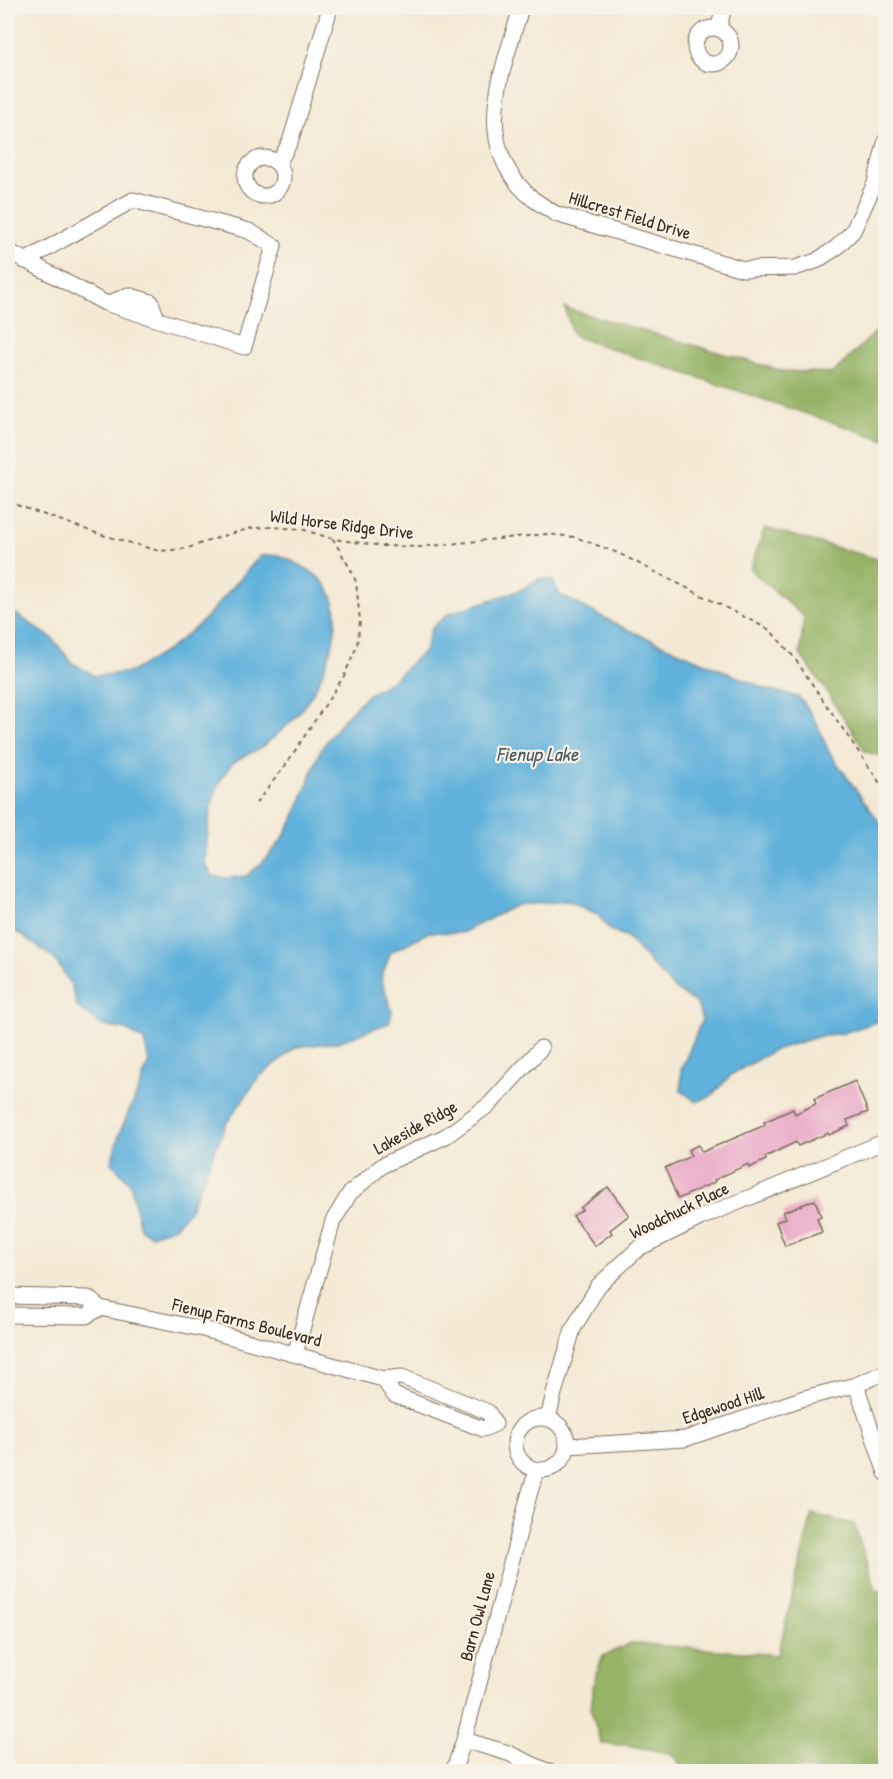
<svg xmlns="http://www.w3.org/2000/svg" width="893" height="1779" font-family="'Patrick Hand',sans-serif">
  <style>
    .forest { fill: #96b366; stroke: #686e42; stroke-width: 1.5 }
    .water { fill: #60b1db; stroke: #4e6e7c; stroke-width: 1.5 }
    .building { fill: #eaabc8 }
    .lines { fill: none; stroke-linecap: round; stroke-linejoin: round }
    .minor-casing { stroke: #7c6d5e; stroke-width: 17 }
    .path { stroke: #7c6d5e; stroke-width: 2; stroke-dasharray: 4.5 4.5; stroke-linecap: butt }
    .minor { stroke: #fff; stroke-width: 15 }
    .labels { text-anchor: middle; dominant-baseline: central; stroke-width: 4.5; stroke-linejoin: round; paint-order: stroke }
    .street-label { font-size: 18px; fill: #3b2a1e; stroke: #f7f3e8 }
    .water-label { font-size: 20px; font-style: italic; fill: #485960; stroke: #f7f3e8 }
  </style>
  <rect width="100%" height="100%" fill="#f7f3e8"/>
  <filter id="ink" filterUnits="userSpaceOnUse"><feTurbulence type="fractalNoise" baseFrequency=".0167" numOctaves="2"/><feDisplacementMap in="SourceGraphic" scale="12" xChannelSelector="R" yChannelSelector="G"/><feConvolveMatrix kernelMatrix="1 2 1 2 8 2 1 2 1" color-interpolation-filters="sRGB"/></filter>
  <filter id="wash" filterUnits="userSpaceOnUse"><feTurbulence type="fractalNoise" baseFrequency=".008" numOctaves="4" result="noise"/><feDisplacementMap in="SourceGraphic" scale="24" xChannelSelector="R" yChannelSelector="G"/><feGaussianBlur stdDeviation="1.35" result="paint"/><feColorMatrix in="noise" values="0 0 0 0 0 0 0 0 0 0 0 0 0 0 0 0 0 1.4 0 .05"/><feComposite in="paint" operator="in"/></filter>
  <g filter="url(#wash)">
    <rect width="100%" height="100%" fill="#f4e9d4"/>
    <path class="forest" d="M565,308L783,371L833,373L885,323V440L573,336Z
      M765,528L885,561V757L866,752L819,680L800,654L804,617L750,569Z
      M812,1514L854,1524L876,1589L885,1593V1771L819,1772L809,1769L687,1771L670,1753L626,1745L601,1744L591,1710L594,1679L603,1656L631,1643L778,1655Z"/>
    <path class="water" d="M278,555C293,561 313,570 324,583C352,615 324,680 302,709C293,722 278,733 266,744C256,753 240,755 231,765C208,791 208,831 205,864L213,876L228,878L246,876L260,865L281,841L294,819L321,749L342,721L367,695L392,681L425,650L431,629L448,614L521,590L540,578L552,580L560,595L624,628L766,689L798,697L804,703L817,724L829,752L885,830V1019L840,1034L824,1035L774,1050L732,1074L711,1096L696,1102L681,1090V1070L702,1020L697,1004L672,987L627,937L610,930L597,914L569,901L516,905L462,933L429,932L391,952L381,978L392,1012L389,1023L338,1042L296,1047L258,1078L226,1124L190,1209L175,1227L151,1235L140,1229L130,1183L111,1162L120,1132L139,1089L149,1061L144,1041L127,1030L103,1026L77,1007L71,984L54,958L8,926V603L13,612L52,638L72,663L95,676L131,672L168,650L203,621L260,556Z"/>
    <g id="blocks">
      <path class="building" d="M855,1081L868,1112L847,1120L849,1126L829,1135L828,1133L798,1146L796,1142L765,1157L766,1160L749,1168L748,1164L714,1180L715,1182L678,1199L665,1168L691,1156L688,1150L698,1145L702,1152L765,1125L764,1122L793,1109L795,1114L816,1104L814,1099Z
        M608,1187L629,1215L610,1230L612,1233L595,1246L573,1216L582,1210L580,1208Z
        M815,1200L821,1216L817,1218L822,1232L785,1246L776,1222L786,1218L783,1212Z"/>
    </g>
  </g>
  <g filter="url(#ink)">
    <use href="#blocks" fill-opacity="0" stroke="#7c6d5e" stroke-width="1.5"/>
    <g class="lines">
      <defs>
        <path id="minor" d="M521,8C502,73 469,146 533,199C540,204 548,209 556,214L743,269L795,268L816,261L836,248L853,231L875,183L886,140
          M695 46a18 18 0 1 1 36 0a18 18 0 1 1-36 0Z
          M718,29L724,8
          M245 177a19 19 0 1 1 38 0a19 19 0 1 1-38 0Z
          M278,164L290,142L330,8
          M8,251L105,303L244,347L274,246L249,231L133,200L25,261
          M108,304L128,295L151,302L157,319
          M8,1296L88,1298L100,1308L86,1316L8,1315
          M100,1308L203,1329L383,1379L402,1377L488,1412L495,1424L483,1429L394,1395L383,1379
          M295,1354L333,1221L350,1193L383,1165L446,1136L490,1104L541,1048
          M856,1385L886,1473
          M515 1444a26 26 0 1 1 52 0a26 26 0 1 1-52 0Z
          M548,1419L554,1393L573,1329L598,1286L639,1248L700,1218L886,1141
          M567,1446L685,1439L804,1398L856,1385L886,1372
          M464,1740L508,1753L549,1772
          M453,1772L464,1740L529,1495L537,1470"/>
      </defs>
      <use href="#minor" class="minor-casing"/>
      <path class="path" d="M8,502L99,534L159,551L185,549L226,535L252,528L272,527L301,529L333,539L383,546L420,547L546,534L575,537L618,553L770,630L793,656L886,792
        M256,803L285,766L344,676L357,646L360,621L356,582L351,570L333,539"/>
      <use href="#minor" class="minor"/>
    </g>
  </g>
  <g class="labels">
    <g class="street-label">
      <text transform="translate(630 215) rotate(17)">Hillcrest Field Drive</text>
      <text transform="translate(342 524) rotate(7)">Wild Horse Ridge Drive</text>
      <text transform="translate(415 1127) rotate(-29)">Lakeside Ridge</text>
      <text transform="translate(679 1210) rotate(-26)">Woodchuck Place</text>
      <text transform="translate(247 1322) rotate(14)">Fienup Farms Boulevard</text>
      <text transform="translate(723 1405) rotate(-18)">Edgewood Hill</text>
      <text transform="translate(477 1616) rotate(-75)">Barn Owl Lane</text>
    </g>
    <g class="water-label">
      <text x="537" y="753">Fienup Lake</text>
    </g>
  </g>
  <rect width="893" height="1779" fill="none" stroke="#f7f3e8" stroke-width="30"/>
</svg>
